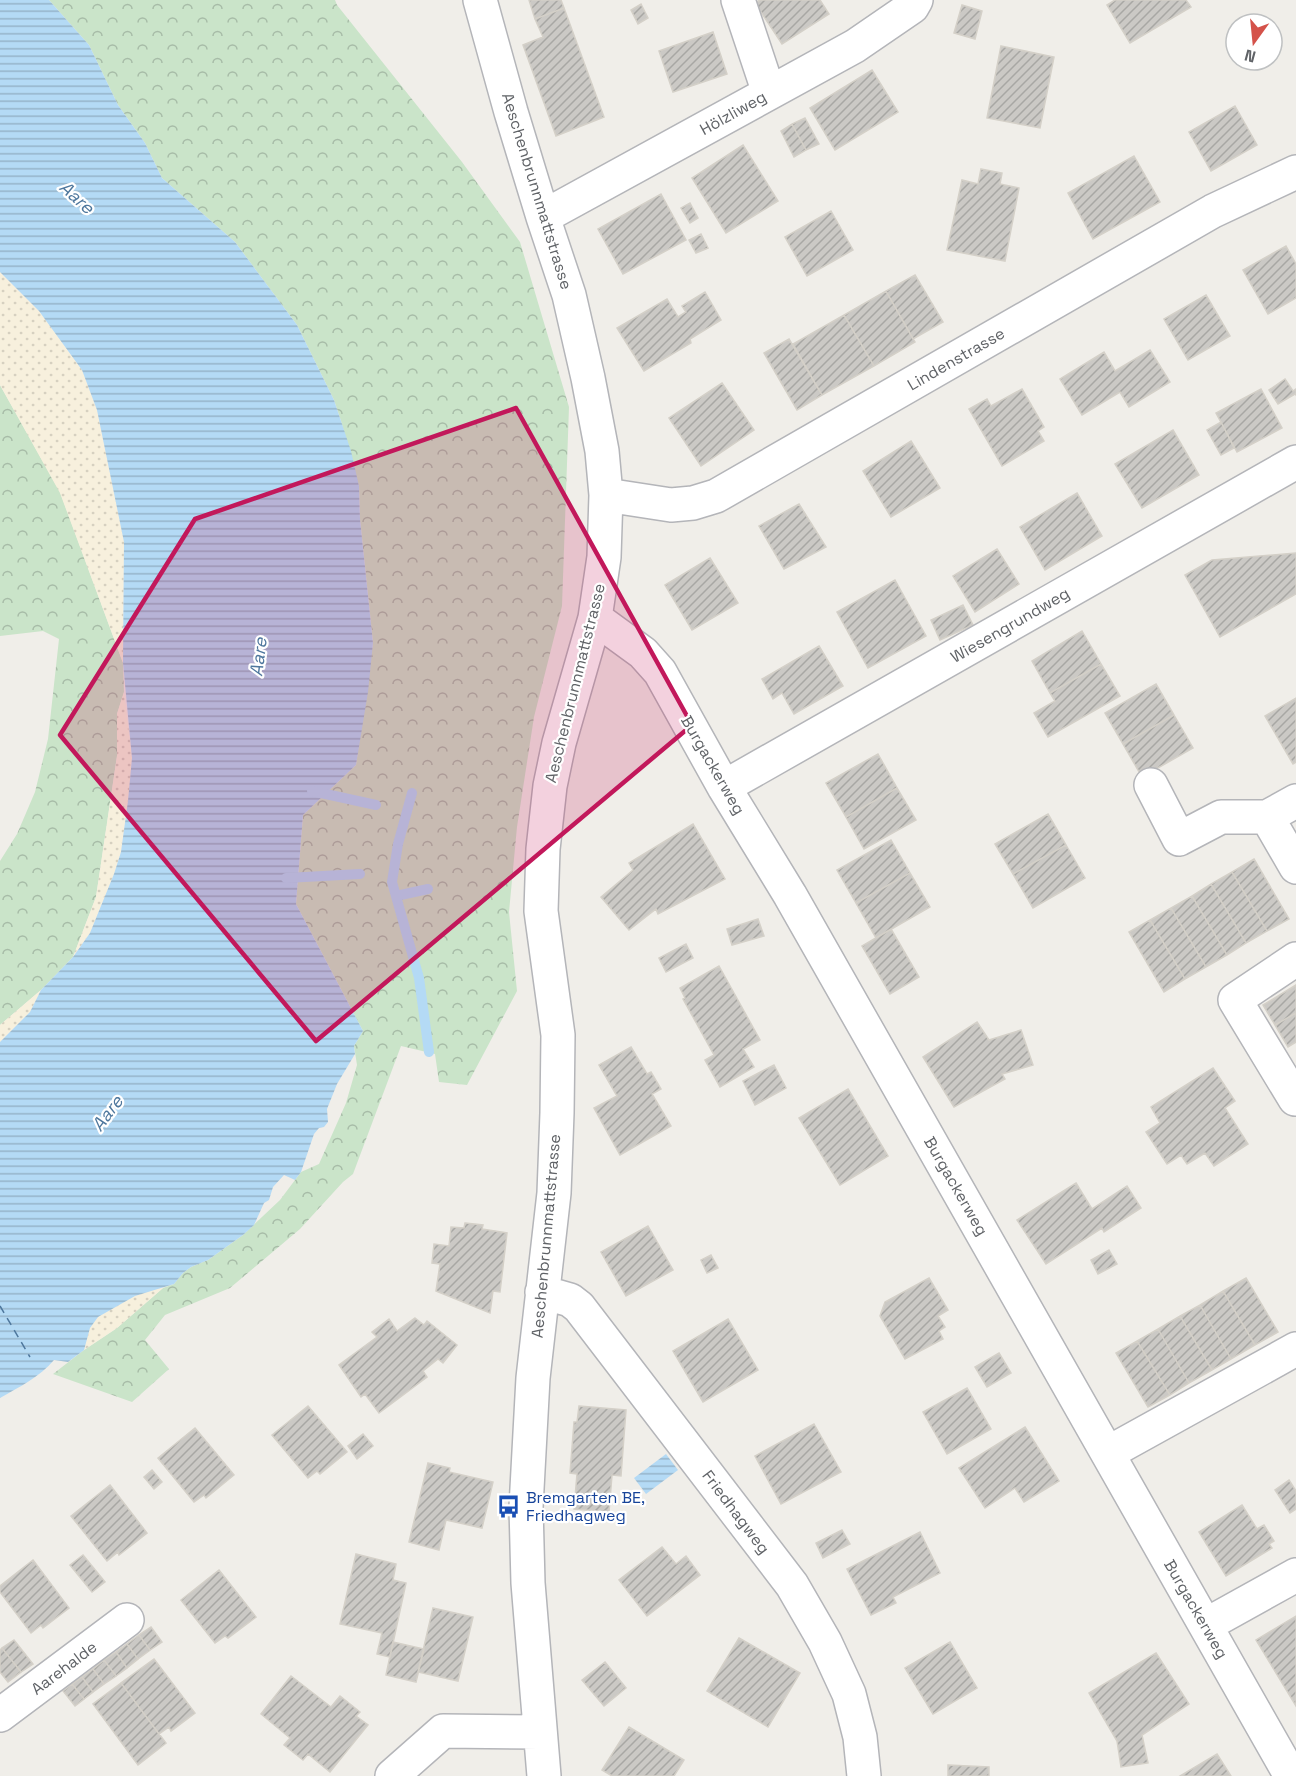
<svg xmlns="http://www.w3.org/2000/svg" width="1296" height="1776" font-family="'Space Grotesk',sans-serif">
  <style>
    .forest { fill: url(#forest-crowns) }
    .sand { fill: url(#sand-dots) }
    .water { fill: url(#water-rules) }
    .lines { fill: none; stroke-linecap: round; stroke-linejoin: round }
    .stream { stroke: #b4daf5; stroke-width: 10 }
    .ferry { stroke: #4e779d; stroke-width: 1.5; stroke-dasharray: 8 6; stroke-linecap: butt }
    .building { fill: url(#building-hatch); stroke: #d4d0c8; stroke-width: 1.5 }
    .minor-casing { stroke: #b4b5b9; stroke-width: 36 }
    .minor { stroke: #fff; stroke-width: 33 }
    .marked { fill: #c2185b; fill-opacity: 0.2; stroke: #c2185b; stroke-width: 4.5; stroke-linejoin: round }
    .labels { text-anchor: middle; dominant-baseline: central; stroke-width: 4.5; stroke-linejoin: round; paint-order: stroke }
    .street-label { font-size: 16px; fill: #606367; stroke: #fff }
    .transit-label { font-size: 16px; fill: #164399; stroke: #fff; text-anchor: start }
    .water-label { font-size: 18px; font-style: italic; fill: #4e779d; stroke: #fff }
  </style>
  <defs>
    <pattern id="forest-crowns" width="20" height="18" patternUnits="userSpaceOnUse" patternTransform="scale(1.5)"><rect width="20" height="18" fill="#cae4c9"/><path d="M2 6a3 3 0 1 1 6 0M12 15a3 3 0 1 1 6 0" fill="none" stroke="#a7bca7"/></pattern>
    <pattern id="sand-dots" width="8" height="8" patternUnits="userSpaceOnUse" patternTransform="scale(1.5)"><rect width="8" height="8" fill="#f7f0dd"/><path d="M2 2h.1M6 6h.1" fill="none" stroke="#d6d0c0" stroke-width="1.8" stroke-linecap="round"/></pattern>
    <pattern id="water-rules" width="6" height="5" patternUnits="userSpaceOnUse" patternTransform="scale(1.5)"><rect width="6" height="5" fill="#b4daf5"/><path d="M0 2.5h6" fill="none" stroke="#96b4ca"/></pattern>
    <pattern id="building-hatch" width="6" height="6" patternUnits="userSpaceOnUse" patternTransform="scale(1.5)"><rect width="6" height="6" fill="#cbc9c5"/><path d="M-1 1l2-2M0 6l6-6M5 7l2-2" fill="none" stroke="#a8a7a4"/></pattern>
  </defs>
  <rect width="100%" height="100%" fill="#f0eee9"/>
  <path class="forest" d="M49,0H335L337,5L462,162L520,242L569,407L562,606L534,717L517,827L509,912L517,991L467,1085L439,1082L435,1054L401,1046L353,1174L343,1182L300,1229L230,1288L165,1315L145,1340L169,1369L132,1402L53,1374L84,1350L117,1328L163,1288L174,1284L183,1273L191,1267L208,1260L243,1235L280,1200L301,1172L319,1164L346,1103L357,1065L354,1046L363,1031L296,904L303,815L356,765L373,643L360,519L359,486L341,421L334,400L297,325L235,242L162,178L145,143L118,105L89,45Z
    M0,385L60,492L123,663L124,692L117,714V756L96,897L73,957L41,990L0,1025V861L17,834L35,792L48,739L59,639L43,631L0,636Z"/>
  <path class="sand" d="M0,272L39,311L82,370L97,410L124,542L123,663L60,493L0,385Z
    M124,692L132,758L128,801L121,852L114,874L90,933L73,957L96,897L117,756V714Z
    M41,990L30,1012L0,1042V1025Z
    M163,1288L117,1328L84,1350C86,1343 87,1334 90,1327C98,1310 144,1289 163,1288Z"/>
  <path class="water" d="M0,0H49L89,45L118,105L145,143L162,178L235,242L297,325L334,400L351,451L359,486L360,519L373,643L368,692L356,765L303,815L296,904L363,1031L354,1046L355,1054L337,1084L327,1109L328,1122L324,1127L319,1128L314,1134L301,1172L295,1180L284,1175L273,1187L269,1200L264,1203L254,1225L243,1235L208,1260L191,1267L183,1273L174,1284L135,1296L98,1317L90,1328L84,1350L68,1362L54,1360C40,1377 19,1387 0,1398V1042L30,1012L41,990L73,957L90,933L114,874L121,852L128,801L132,758L123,663L124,542L97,410L82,370L39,311L0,272Z
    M666,1454L678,1470L646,1494L634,1478Z"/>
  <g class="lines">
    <path class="stream" d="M312,791L376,805
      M412,793L398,844L392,882L419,978L429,1052
      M286,878L360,874
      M396,896L428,889"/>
    <path class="ferry" d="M0,1306L30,1357"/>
  </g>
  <path class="building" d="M529,0H561L564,8L535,19Z
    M760,0H820L829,14L782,44L755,3Z
    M1115,0H1186L1191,7L1130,43L1107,5Z
    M641,4L648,18L638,24L631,10Z
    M962,5L982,11L975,39L954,33Z
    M564,8L604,117L556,136L523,45L543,37L535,19Z
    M713,32L727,74L673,92L659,51Z
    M1001,46L1054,57L1040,128L987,118Z
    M872,70L898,112L835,150L810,108Z
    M1235,106L1257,145L1211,171L1189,132Z
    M805,118L819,144L806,150L792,124Z
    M792,124L806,150L794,157L781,131Z
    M743,145L778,201L726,233L692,178Z
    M1134,156L1160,202L1093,239L1068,193Z
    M981,169L1002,173L1000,184L1019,188L1005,261L947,250L962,180L978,184Z
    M661,194L686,240L623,274L598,229Z
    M690,203L698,218L690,223L681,208Z
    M831,211L853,250L807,276L785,237Z
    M701,234L708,248L696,253L689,240Z
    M1286,246L1296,264V298L1268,314L1243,270Z
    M915,275L943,322L913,339L886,291Z
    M886,291L915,342L874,366L844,315Z
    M705,292L721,320L690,339L691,343L644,371L617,328L667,299L678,317L686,312L682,306Z
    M1206,295L1230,336L1188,360L1164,319Z
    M844,315L874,366L822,395L793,344Z
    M789,339L822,395L797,410L764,353Z
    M1150,350L1170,382L1129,407L1120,392L1082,415L1060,379L1104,352L1115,371Z
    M1285,379L1293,391L1296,389V395L1295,394L1278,404L1269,390Z
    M722,383L754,430L701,466L669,418Z
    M1022,389L1044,427L1038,431L1044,441L1002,466L969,409L987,399L991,406Z
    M1261,389L1282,428L1237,452L1216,413Z
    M1221,422L1234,448L1221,455L1207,430Z
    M1173,430L1199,475L1142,508L1115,464Z
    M911,441L940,488L891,517L863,471Z
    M1077,493L1102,536L1045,570L1020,527Z
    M799,504L826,547L784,569L759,526Z
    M997,549L1019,584L975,612L953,576Z
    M1296,553V594L1220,637L1185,575L1212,560Z
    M710,558L738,603L692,630L665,585Z
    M895,580L926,636L868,668L837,612Z
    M963,605L973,625L940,640L931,620Z
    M1082,631L1101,664L1050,693L1032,661Z
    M819,646L843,686L794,714L782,693L773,699L762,679Z
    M1101,664L1120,696L1048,737L1034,713L1055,701L1050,693Z
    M1156,684L1174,715L1123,744L1105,713Z
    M1296,698V762L1293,764L1265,716Z
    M1174,715L1193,748L1142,777L1123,744Z
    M878,754L897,788L846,817L826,783Z
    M897,788L916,820L864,849L846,817Z
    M1048,814L1066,845L1013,874L995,844Z
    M693,824L725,879L658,914L656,909L629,930L601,897L633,870L629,863Z
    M891,840L910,873L856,903L837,870Z
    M1066,845L1085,878L1033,908L1013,874Z
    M1254,859L1289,919L1267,931L1232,872Z
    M1232,872L1267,931L1246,943L1211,884Z
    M910,873L930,907L876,938L856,903Z
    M1211,884L1246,943L1227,955L1192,896Z
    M1192,896L1227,955L1206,967L1171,908Z
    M1171,908L1206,967L1185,979L1150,920Z
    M758,919L764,936L732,945L727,929Z
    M1150,920L1185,979L1164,992L1129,932Z
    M891,929L919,977L890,994L862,946Z
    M686,944L693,958L666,972L659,958Z
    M719,966L760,1040L743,1049L754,1067L720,1087L705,1060L714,1055L683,999L685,998L680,988Z
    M1296,985V1013L1275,1025L1263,1005Z
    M1296,1013V1042L1288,1047L1275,1025Z
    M977,1022L989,1040L1021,1030L1033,1065L1002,1074L1005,1079L954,1107L923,1057Z
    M631,1047L647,1074L651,1072L661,1089L652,1094L671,1126L620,1155L594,1108L617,1096L599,1065Z
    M774,1065L786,1088L755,1105L743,1081Z
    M1213,1068L1235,1101L1225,1108L1248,1144L1214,1166L1205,1153L1187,1164L1181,1155L1167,1164L1146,1132L1160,1123L1151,1107Z
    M848,1089L888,1156L840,1185L799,1118Z
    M1076,1183L1092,1209L1127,1186L1141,1208L1104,1232L1102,1228L1046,1264L1017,1220Z
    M465,1223L483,1225L482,1229L507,1233L500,1292L493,1291L490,1313L436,1291L440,1264L432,1263L434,1244L449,1246L451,1227L464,1228Z
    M648,1226L673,1270L626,1296L601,1252Z
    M1109,1250L1117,1264L1098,1274L1091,1260Z
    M711,1255L718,1268L707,1273L701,1260Z
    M929,1278L948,1310L938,1316L945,1327L939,1331L943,1339L905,1359L880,1316L885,1302Z
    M1246,1278L1278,1332L1255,1345L1223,1291Z
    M1223,1291L1255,1345L1231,1359L1200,1305Z
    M1200,1305L1231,1359L1212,1370L1180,1316Z
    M1180,1316L1212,1370L1189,1383L1158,1329Z
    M415,1318L424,1325L427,1321L457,1345L443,1363L438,1359L423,1371L427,1377L379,1413L365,1394L361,1397L339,1365L377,1337L372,1332L389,1319L397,1331Z
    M728,1319L758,1370L703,1402L673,1351Z
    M1158,1329L1189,1383L1170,1395L1137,1341Z
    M1137,1341L1170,1395L1148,1407L1116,1353Z
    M999,1353L1011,1373L987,1387L975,1367Z
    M967,1388L991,1429L947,1454L923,1412Z
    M308,1406L347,1452L320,1474L317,1471L308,1478L272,1435Z
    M579,1406L626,1410L621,1476L612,1475L609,1512L574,1509L577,1474L570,1473L574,1422H577Z
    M814,1424L841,1472L781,1504L755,1456Z
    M1025,1427L1059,1481L1024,1502L1015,1488L985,1508L959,1468Z
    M195,1428L234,1475L206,1498L204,1495L194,1502L158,1458Z
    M363,1434L373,1446L357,1459L348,1446Z
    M428,1463L450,1468L449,1472L493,1482L482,1528L446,1520L439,1550L409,1542Z
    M152,1470L162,1482L154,1489L144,1477Z
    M1289,1480L1296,1491V1509L1290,1513L1275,1490Z
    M110,1485L147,1533L119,1555L118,1552L107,1561L71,1516Z
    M1242,1505L1257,1529L1264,1525L1274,1541L1269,1544L1272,1548L1226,1576L1199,1532Z
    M842,1530L850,1544L823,1558L816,1543Z
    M920,1532L940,1573L893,1597L896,1603L871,1615L847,1569Z
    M662,1547L676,1564L686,1556L700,1575L647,1616L619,1580Z
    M356,1554L396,1564L393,1580L406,1583L390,1657L377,1654L382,1633L340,1624Z
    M83,1555L105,1582L92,1592L70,1565Z
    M33,1560L69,1608L43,1628L41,1625L31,1633L0,1592V1586Z
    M219,1570L256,1617L228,1638L225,1636L215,1643L181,1600Z
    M433,1608L473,1617L458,1681L418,1672Z
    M1296,1616V1706L1256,1640Z
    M151,1627L162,1642L150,1650L139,1635Z
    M139,1635L150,1650L138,1659L127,1644Z
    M739,1638L800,1673L768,1727L707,1691Z
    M14,1640L33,1664L21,1672L2,1648Z
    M393,1642L424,1649L416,1682L386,1675Z
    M950,1642L977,1688L933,1714L905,1668Z
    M127,1644L138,1659L127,1668L116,1652Z
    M2,1648L21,1672L8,1682L0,1672V1650Z
    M116,1652L127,1668L116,1676L104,1660Z
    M1156,1653L1189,1704L1142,1735L1148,1763L1121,1767L1117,1741L1089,1693Z
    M154,1659L195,1713L171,1731L169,1727L159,1734L121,1683Z
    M104,1660L116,1676L104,1684L93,1669Z
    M605,1662L626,1688L604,1706L582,1680Z
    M93,1669L104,1684L93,1692L82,1677Z
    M291,1676L331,1707L340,1696L360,1712L356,1716L368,1725L330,1772L308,1754L303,1760L284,1745L290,1738L261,1714Z
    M82,1677L93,1692L84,1699L72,1684Z
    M121,1683L166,1743L138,1765L93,1704Z
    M72,1684L84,1699L75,1706L63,1691Z
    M629,1727L684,1760L674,1776H612L602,1770Z
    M1217,1754L1231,1776H1180Z
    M948,1765L989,1767V1776H948Z"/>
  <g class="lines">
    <defs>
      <path id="minor" d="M480,0L511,112L543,217L569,295L588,378L602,451L606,495L604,557L595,618L559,743L550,786L543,849L541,911L558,1035L557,1113L554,1193L533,1378L526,1507L528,1583L544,1776
        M738,0L769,93
        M543,217L855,46L912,7L916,0
        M606,495L671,505L693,503L716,496L1213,211L1296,172
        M595,618L643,653L660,672L724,787L790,895L1291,1776
        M1151,785L1179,839L1221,817H1267
        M724,787L1296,462
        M1296,801L1267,817L1296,867
        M1295,1099L1235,1000L1296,959
        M542,1292L570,1300L579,1307L792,1585L825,1642L849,1694L860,1737L864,1776
        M1108,1453L1296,1349
        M1206,1625L1296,1575
        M0,1715L127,1620
        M392,1776L443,1731L540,1732"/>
    </defs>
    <use href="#minor" class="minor-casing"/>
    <use href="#minor" class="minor"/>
  </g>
  <path class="marked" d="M516,408L692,725L316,1041L60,735L195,519Z"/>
  <defs>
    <symbol id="bus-bare" viewBox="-9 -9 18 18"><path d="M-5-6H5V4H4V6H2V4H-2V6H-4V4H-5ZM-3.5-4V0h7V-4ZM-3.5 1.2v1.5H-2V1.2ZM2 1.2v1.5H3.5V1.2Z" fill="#1a4fb4" stroke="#fff" stroke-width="2.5" paint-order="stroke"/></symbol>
  </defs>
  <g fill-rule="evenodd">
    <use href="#bus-bare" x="492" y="1490" width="33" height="33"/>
  </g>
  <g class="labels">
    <g class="street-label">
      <text transform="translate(733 113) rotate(-29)">Hölzliweg</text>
      <text transform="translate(537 191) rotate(73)">Aeschenbrunnmattstrasse</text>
      <text transform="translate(956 359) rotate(-30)">Lindenstrasse</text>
      <text transform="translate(1010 625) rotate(-30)">Wiesengrundweg</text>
      <text transform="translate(575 683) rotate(-76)">Aeschenbrunnmattstrasse</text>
      <text transform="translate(713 765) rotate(60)">Burgackerweg</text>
      <text transform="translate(956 1186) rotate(60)">Burgackerweg</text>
      <text transform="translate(546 1236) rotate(-85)">Aeschenbrunnmattstrasse</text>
      <text transform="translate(736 1512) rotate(53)">Friedhagweg</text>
      <text transform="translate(1196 1609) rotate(60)">Burgackerweg</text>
      <text transform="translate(64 1668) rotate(-37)">Aarehalde</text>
    </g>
    <g class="transit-label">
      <text x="526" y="1497">Bremgarten BE,<tspan x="526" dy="18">Friedhagweg</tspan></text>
    </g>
    <g class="water-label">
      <text transform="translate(77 197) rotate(42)">Aare</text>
      <text transform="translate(258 657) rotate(-83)">Aare</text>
      <text transform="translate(107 1113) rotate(-53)">Aare</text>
    </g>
  </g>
  <g transform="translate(1254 42) rotate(195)"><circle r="28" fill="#ffffff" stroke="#bfc1c2" stroke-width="1.5"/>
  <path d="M0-4.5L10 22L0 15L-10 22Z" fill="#d4524a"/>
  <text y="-9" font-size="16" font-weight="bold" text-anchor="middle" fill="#606367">N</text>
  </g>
</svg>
